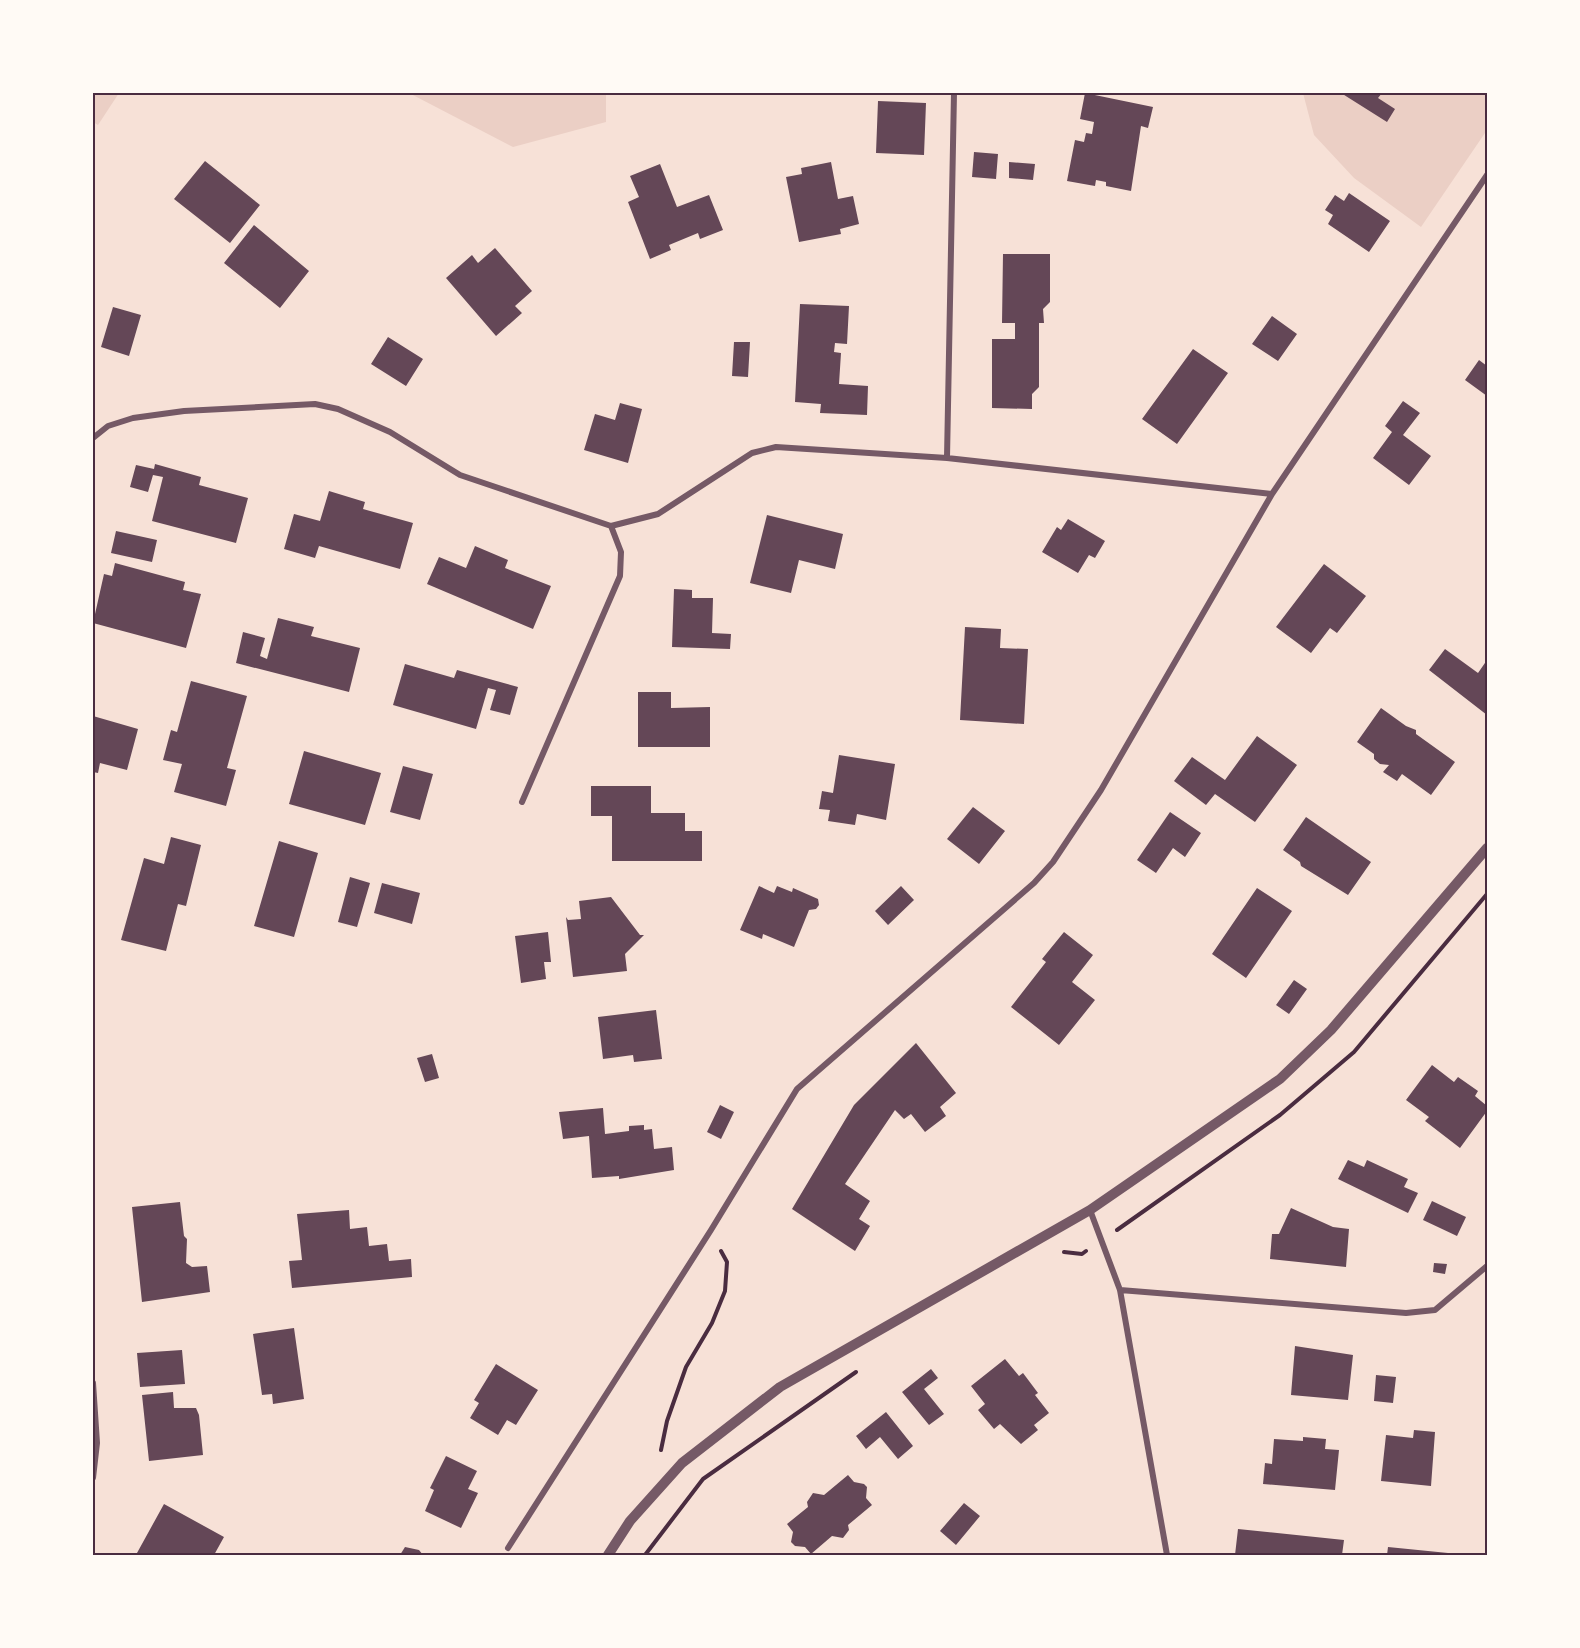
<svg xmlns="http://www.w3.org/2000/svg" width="1580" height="1648" font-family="Jost,sans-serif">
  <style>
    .green { fill: #ebcfc5 }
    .building { fill: #644757 }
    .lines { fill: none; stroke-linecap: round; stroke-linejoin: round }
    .path { stroke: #4a2c40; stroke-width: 4 }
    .minor { stroke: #755966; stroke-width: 6 }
    .tertiary { stroke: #755966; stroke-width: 10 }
    .neatline { fill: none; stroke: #4a2c40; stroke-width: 2 }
  </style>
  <rect width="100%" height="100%" fill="#f7e1d7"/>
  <path class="green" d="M93,93H119L98,125L93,122Z
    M409,93H606V122L513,147Z
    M1303,93H1487V130L1421,227L1354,178L1314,135Z"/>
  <path class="building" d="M1085,93L1153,107L1148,128L1141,126L1131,191L1106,186V182L1096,180L1095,186L1067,181L1075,140L1084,142L1086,133L1092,134L1094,122L1080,119Z
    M1341,93H1382L1378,98L1395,109L1387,122Z
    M878,101L926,103L924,155L876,153Z
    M974,152L998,154L996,179L972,177Z
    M205,161L260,205L230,243L174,199Z
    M831,162L838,199L853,196L859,224L840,229L841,234L799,242L786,177L802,174L801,168Z
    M1009,162L1035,164L1033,180L1009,178Z
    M660,164L677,207L709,195L723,230L700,239L698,233L669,245L671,250L650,259L628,202L639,197L630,176Z
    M1349,193L1390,221L1369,252L1328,224L1333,215L1325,210L1335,195L1344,201Z
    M254,225L309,271L280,308L224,263Z
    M495,248L532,291L515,306L522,313L496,336L446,278L472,255L478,263Z
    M1003,254H1050V302L1043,309L1044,323H1039V387L1032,394V409L992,408V339H1015V323H1002Z
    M800,304L849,306L847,344L835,343L834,352L841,353L839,384L868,386L867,415L820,413L821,404L795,402Z
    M113,307L141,315L129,356L101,347Z
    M1272,316L1297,334L1278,361L1252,344Z
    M388,337L423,359L406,386L371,364Z
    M734,342H750L748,377L732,376Z
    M1193,349L1228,373L1177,444L1142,419Z
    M1479,360L1487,366V396L1465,380Z
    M1403,401L1420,413L1403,435L1431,456L1409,485L1373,458L1392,432L1385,426Z
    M620,403L642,409L628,463L584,450L595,414L615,420Z
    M155,464L201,477L199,485L248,498L236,543L152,521L163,477L153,475L148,492L130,487L136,465L154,469Z
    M329,491L365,502L363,509L413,523L400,569L319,546L315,558L284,549L294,514L320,521Z
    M767,515L843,534L835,569L799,560L791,593L750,583Z
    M1068,519L1105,541L1095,558L1089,555L1078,573L1042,552L1057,527L1061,530Z
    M116,531L157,540L152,562L111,553Z
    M475,546L508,560L505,568L551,586L533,629L427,584L439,557L466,568Z
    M115,563L185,582L183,590L201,594L186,648L93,623L104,574L112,576Z
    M1324,564L1366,596L1337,633L1330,628L1311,653L1276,627Z
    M674,589L692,590V598H713L712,633L731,634L730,649L672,647Z
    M278,618L314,627L311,636L360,648L349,692L236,663L243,632L265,638L260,656L267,659Z
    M965,627L1001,629L1000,648L1028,649L1024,724L960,720Z
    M1445,649L1478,673L1487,660V715L1429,670Z
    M405,664L454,678L457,670L518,687L510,715L490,710L496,690L488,688L476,729L393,705Z
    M191,681L247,696L227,768L236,770L226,806L174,792L182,764L163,760L171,730L177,732Z
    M638,692H671V708L710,707V747H638Z
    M1381,708L1406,726L1416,730V734L1455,762L1431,795L1402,774L1397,781L1383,772L1389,765L1380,764L1374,759V754L1357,742Z
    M93,716L138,729L127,770L100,763L98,773L93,772Z
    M1257,736L1297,765L1255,822L1215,794L1206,805L1174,781L1192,757L1225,780Z
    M304,751L381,773L365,825L289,804Z
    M839,755L895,764L886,820L857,814L855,825L828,821L830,810L819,809L822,791L833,793Z
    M403,766L433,774L420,820L390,812Z
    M591,786H651V813H685V831H702V861H612V816H591Z
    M973,807L1005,831L979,864L947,839Z
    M1170,812L1201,833L1185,857L1173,848L1156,873L1137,860Z
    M1306,817L1371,862L1348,895L1301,866L1300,862L1283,850Z
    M171,837L201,845L186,906L178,904L166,951L121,940L144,858L164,864Z
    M279,841L318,853L294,937L254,926Z
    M350,877L370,883L357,927L338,922Z
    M382,883L420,893L412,924L374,913Z
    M759,886L774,893L777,886L792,892L793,888L818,899L819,905L816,909L809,910L794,947L763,934L762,939L740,930Z
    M901,886L914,900L888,925L875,911Z
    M1257,888L1292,911L1246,978L1212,954Z
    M611,897L640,935H644L625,954L627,971L573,977L566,917L568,920L581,919L579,901Z
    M548,932L551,962H544L546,979L521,983L515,936Z
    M1064,932L1093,955L1072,982L1095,1000L1059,1045L1011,1007L1046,962L1042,959Z
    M1294,980L1307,989L1289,1014L1276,1005Z
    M656,1010L662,1059L634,1062L633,1055L603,1059L598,1017Z
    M916,1043L956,1093L940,1107L946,1116L925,1132L911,1114L904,1119L895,1110L845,1184L870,1201L859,1219L870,1226L855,1251L792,1209L854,1105Z
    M432,1054L439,1078L425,1082L417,1058Z
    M1432,1065L1454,1082L1458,1077L1478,1091L1475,1096L1487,1106V1111L1460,1148L1425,1121L1429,1117L1406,1100Z
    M720,1105L734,1112L721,1139L707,1132Z
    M603,1108L605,1134L629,1131V1126L644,1125V1130L652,1129L654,1149L672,1147L674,1170L619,1179V1176L592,1178L589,1136L563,1139L559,1112Z
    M1348,1160L1364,1167L1367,1160L1408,1179L1404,1187L1418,1193L1408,1213L1338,1179Z
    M1432,1201L1466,1217L1457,1236L1423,1220Z
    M180,1202L184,1236L187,1239L186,1263L192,1267L207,1266L210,1292L142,1302L132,1207Z
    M1291,1208L1333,1227L1349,1229L1346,1267L1270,1259L1272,1234H1279Z
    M349,1210L350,1229L367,1227L369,1246L387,1244L389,1261L411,1259L412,1277L292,1288L289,1261L302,1260L297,1214Z
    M1434,1263L1447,1264L1445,1274L1433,1272Z
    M294,1328L304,1399L273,1404L272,1394L262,1395L253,1334Z
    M1295,1346L1353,1355L1348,1400L1291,1395Z
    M182,1350L185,1384L140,1387L137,1353Z
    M1005,1359L1019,1376L1023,1373L1038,1393L1035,1395L1049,1413L1034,1425L1038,1430L1021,1444L1000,1424L994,1429L978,1410L985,1404L971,1386Z
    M496,1364L538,1390L516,1425L507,1420L498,1435L470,1418L479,1403L474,1400Z
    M931,1369L938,1378L924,1389L944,1414L929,1425L902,1392Z
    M1376,1375L1396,1377L1393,1403L1374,1401Z
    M173,1392L174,1408H196L199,1415L203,1455L149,1461L142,1395Z
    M886,1412L913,1446L898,1459L880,1437L866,1449L856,1436Z
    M1414,1430L1435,1432L1431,1486L1381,1481L1386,1435L1413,1438Z
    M1303,1437L1326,1439L1325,1449L1339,1450L1335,1490L1263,1484L1265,1463L1272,1464L1274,1439L1303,1441Z
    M446,1456L477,1471L468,1489L478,1493L461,1528L425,1511L434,1490L430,1488Z
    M848,1475L854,1482L864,1484L867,1487L866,1498L872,1505L848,1525L849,1530L843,1538L832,1536L811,1554L805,1547L795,1546L791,1542L793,1532L787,1524L808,1507L807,1502L813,1493L824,1495Z
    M964,1503L980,1516L956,1545L940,1531Z
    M164,1504L224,1537L214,1555L137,1553Z
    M1238,1529L1344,1540L1342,1555H1235Z
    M405,1547L419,1550L423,1555H400Z
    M1388,1547L1448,1553V1555H1387Z"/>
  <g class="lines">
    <path class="path" d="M1117,1230L1280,1115L1354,1052L1487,894
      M1064,1252L1082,1254L1086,1251
      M661,1450L667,1421L686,1367L712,1323L725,1291L727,1262L721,1251
      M645,1555L703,1479L856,1372"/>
    <path class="minor" d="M93,438L108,426L133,418L184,411L315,404L338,409L390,432L460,475L611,526L621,552L620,576L522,802
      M947,458L954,93
      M611,526L658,514L752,453L776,447L947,458L1272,494
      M1090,1210L1120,1290L1167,1555
      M1120,1290L1406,1313L1435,1310L1487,1266
      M93,1383L97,1443L93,1478
      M508,1548L711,1230L797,1089L1034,883L1053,862L1101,790L1272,494L1487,175"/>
    <path class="tertiary" d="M608,1555L630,1521L682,1463L780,1387L1090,1210L1280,1079L1331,1030L1487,848"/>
  </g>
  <rect width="1580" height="1648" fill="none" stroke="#fffaf5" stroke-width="189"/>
  <rect x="94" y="94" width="1392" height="1460" class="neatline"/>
</svg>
